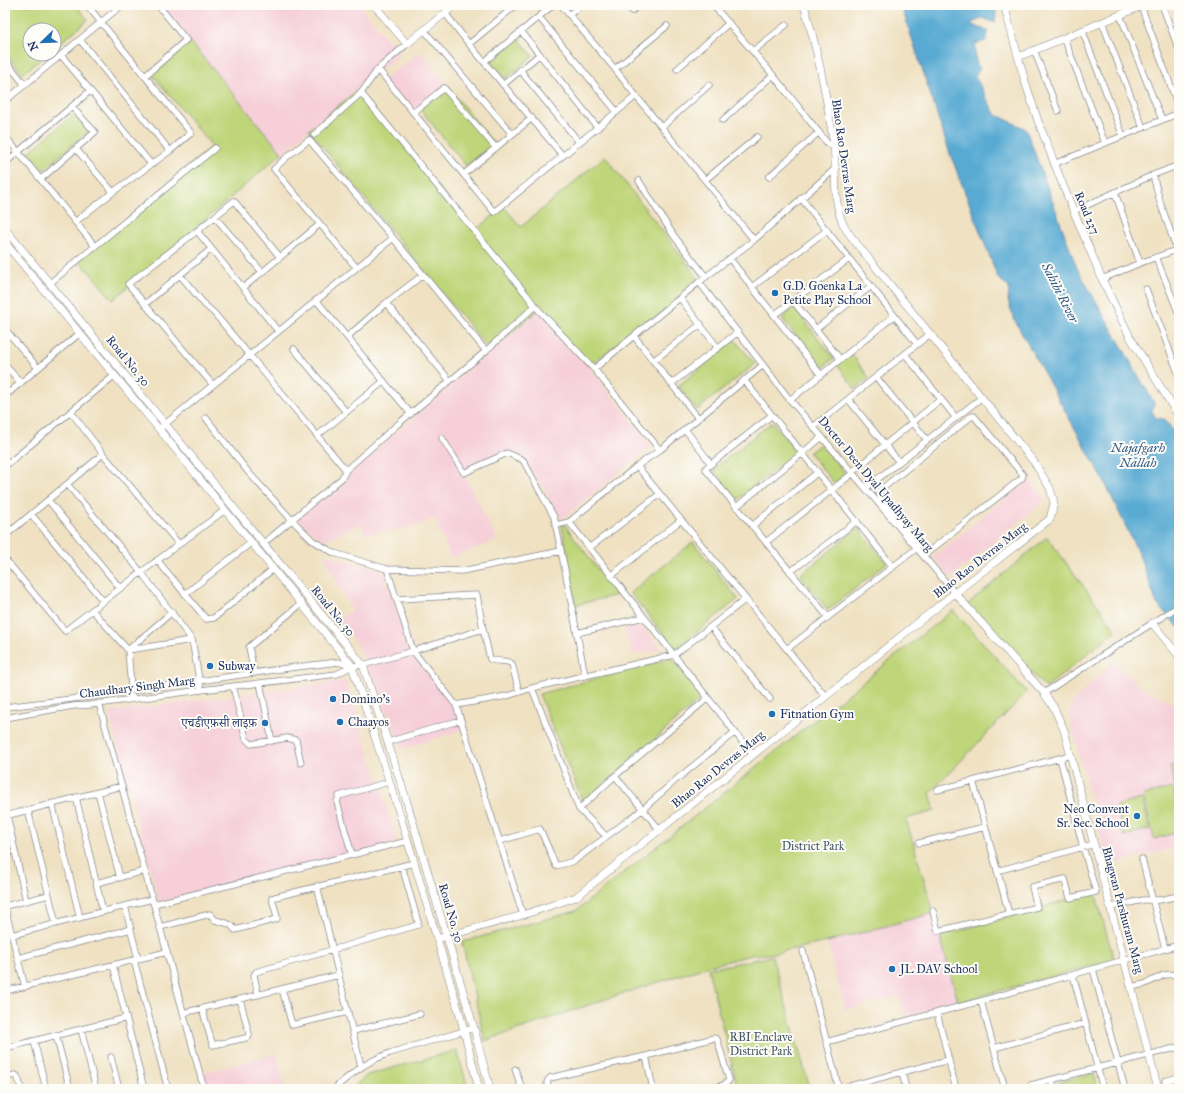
<svg xmlns="http://www.w3.org/2000/svg" width="1184" height="1094" font-family="'IM FELL Great Primer','Noto Serif Devanagari',serif">
  <style>
    .built { fill: #f6cfd9 }
    .green { fill: #bfd579; stroke: #6d826c }
    .water { fill: #59aad3; stroke: #3a6c98 }
    .lines { fill: none; stroke-linecap: round; stroke-linejoin: round }
    .minor-casing { stroke: #858890; stroke-width: 7 }
    .tertiary-casing { stroke: #858890; stroke-width: 8 }
    .minor { stroke: #fff; stroke-width: 5.5 }
    .tertiary { stroke: #fff; stroke-width: 7 }
    .poi-dot { fill: #1f6fb2; stroke: #fdfcf7; stroke-width: 1.5 }
    .labels { text-anchor: middle; dominant-baseline: central; stroke-width: 4; stroke-linejoin: round; paint-order: stroke }
    .street-label { font-size: 12px; fill: #1b2f5e; stroke: #fdfcf7 }
    .poi-label { font-size: 12px; fill: #1b2f5e; stroke: #fdfcf7; text-anchor: start }
    .park-label { font-size: 12px; fill: #445865; stroke: #fdfcf7 }
    .water-label { font-size: 13px; font-style: italic; fill: #315a87; stroke: #fdfcf7 }
  </style>
  <rect width="100%" height="100%" fill="#fdfcf7"/>
  <filter id="ink" filterUnits="userSpaceOnUse"><feTurbulence type="fractalNoise" baseFrequency=".025" numOctaves="2"/><feDisplacementMap in="SourceGraphic" scale="8" xChannelSelector="R" yChannelSelector="G"/><feConvolveMatrix kernelMatrix="1 2 1 2 8 2 1 2 1" color-interpolation-filters="sRGB"/></filter>
  <filter id="wash" filterUnits="userSpaceOnUse"><feTurbulence type="fractalNoise" baseFrequency=".012" numOctaves="4" result="noise"/><feDisplacementMap in="SourceGraphic" scale="16" xChannelSelector="R" yChannelSelector="G"/><feGaussianBlur stdDeviation="0.9" result="paint"/><feColorMatrix in="noise" values="0 0 0 0 0 0 0 0 0 0 0 0 0 0 0 0 0 1.4 0 .05"/><feComposite in="paint" operator="in"/></filter>
  <g filter="url(#wash)">
    <rect width="100%" height="100%" fill="#efe1c1"/>
    <path class="built" d="M162,5H359L400,54L282,153L161,6Z
      M420,51L448,87L412,116L382,80L407,62Z
      M540,308L588,366L651,446L561,520L541,484L515,451L463,473L497,540L451,558L434,518L413,527L365,534L361,524L323,541L297,519Z
      M1029,479L1045,500L950,578L933,557Z
      M323,554L382,570L416,652L461,711L462,730L402,749L358,645L337,620L352,611Z
      M623,627H642L661,649L633,655Z
      M1113,661L1142,688L1179,707V847L1108,865L1072,727L1070,713L1073,702Z
      M346,681L398,843L159,903L109,712Z
      M934,913L958,1002L905,1017L899,996L845,1010L827,942Z
      M277,1054L285,1089H207L202,1073Z"/>
    <path class="green" d="M5,5H76L88,20L54,48V30H30V54H47L22,74L5,52Z
      M518,38L533,56L505,79L490,61Z
      M189,40L282,153L113,300L79,260L212,146L152,74Z
      M448,87L494,144L466,166L420,109Z
      M357,90L475,231L504,207L521,227L605,156L702,283L588,366L540,308L490,351L309,130Z
      M74,114L89,131L43,170L28,153Z
      M794,308L834,358L822,368L782,318Z
      M735,340L755,364L697,410L678,386Z
      M851,353L869,378L855,389L837,364Z
      M772,422L796,452L737,500L713,470Z
      M820,444L846,474L834,483L809,453Z
      M561,520L617,595L576,605Z
      M858,528L887,563L828,610L800,575Z
      M1047,537L1116,630L1046,688L966,606Z
      M693,542L738,599L676,649L630,593Z
      M953,610L1027,692L930,793L935,811L906,819L934,913L827,942L770,954L751,955L709,966L606,999L485,1041L462,942L576,911Z
      M672,658L703,697L583,802L539,694Z
      M1179,764V802L1170,766Z
      M1173,788L1179,812V832L1154,839L1143,795Z
      M1142,799L1150,829L1124,836L1116,806Z
      M1095,892L1114,960L958,1002L940,936Z
      M772,956L810,1089H738L708,969Z
      M457,1050L468,1089H352L367,1075Z
      M1094,1073L1098,1089H1057L1055,1083Z"/>
    <path class="water" d="M901,5H994L996,12L995,23L983,18L970,24L988,31L986,41L975,44L976,62L980,69L975,76L995,114L1026,129L1077,268L1154,403L1152,411L1156,418L1164,419L1179,438V628L1157,604L1138,552L1104,481L1015,321L1008,301L1009,287L998,278L949,151Z"/>
  </g>
  <g filter="url(#ink)">
    <g class="lines">
      <defs>
        <path id="minor" d="M561,5L615,69L636,96L754,240
          M713,5L773,75L828,144L834,146
          M1162,5L1179,50
          M1141,6L1179,108
          M632,11L639,5
          M445,13L469,44L563,156
          M569,15L581,5
          M1120,15L1162,120
          M539,17L617,112
          M1102,22L1143,128
          M424,30L512,134
          M1082,30L1123,136
          M521,31L598,128
          M1064,38L1105,143
          M80,40L170,151
          M469,44L516,5
          M1034,50L1058,111
          M753,51L786,25
          M61,55L151,164
          M5,60L25,85
          M484,62L553,5
          M378,69L494,212L636,96
          M615,69L667,26
          M677,69L729,23
          M520,70L579,142
          M145,76L186,40L158,5
          M503,85L540,54
          M361,93L526,294L535,306L594,369L660,450
          M5,101L122,5
          M414,112L444,88L496,148
          M723,120L773,75
          M662,127L709,85
          M314,135L361,93L378,69L407,44
          M5,136L95,246
          M76,149L113,192
          M5,163L90,91
          M1054,164L1179,113
          M464,174L532,118
          M1153,175L1160,202L1179,256
          M769,177L819,132
          M41,179L95,132L72,107
          M705,180L757,137
          M639,181L674,236L706,277
          M1115,193L1140,263
          M801,198L917,344
          M1074,211L1153,175L1179,165
          M215,217L262,272
          M75,222L113,192L170,151L191,133L87,5
          M197,231L234,201L280,257
          M1156,257L1179,314
          M730,259L821,375
          M180,275L205,305L214,313L346,470
          M423,275L386,303L450,381
          M1102,279L1140,263L1179,249
          M699,282L786,395L955,593
          M50,283L215,148
          M752,287L827,230
          M243,288L320,224
          M1146,289L1179,375
          M680,298L718,348
          M316,300L411,414
          M793,301L840,359
          M145,304L211,249
          M774,315L849,259
          M5,329L38,368
          M816,329L871,286
          M634,336L698,418
          M347,337L386,303
          M489,348L535,306
          M294,349L346,412
          M905,354L956,418
          M653,361L701,324
          M5,365L21,383
          M594,369L699,282L754,240L836,168
          M876,377L927,440
          M744,380L893,567
          M671,384L738,332
          M213,385L128,284L197,231L278,331
          M5,396L80,333
          M848,399L899,462
          M790,400L894,316
          M1173,407L1179,404
          M71,412L103,454L179,544
          M772,415L711,464L706,468V470L828,617
          M206,418L249,473L291,519L312,540L334,553L387,569L462,571L561,551
          M813,427L930,334
          M159,429L393,238
          M685,429L711,464
          M317,436L384,381
          M442,438L464,473L507,453L523,460L554,517L566,575L585,676
          M5,466L115,375
          M637,466L826,697
          M852,472L941,399
          M67,484L141,572L192,640L201,690
          M866,488L981,398
          M48,500L120,588
          M736,507L822,437
          M31,514L103,601
          M5,522L11,530
          M569,522L753,755
          M556,525L569,522L637,466L660,450L763,365
          M752,526L818,472
          M5,536L103,454
          M766,542L853,473
          M264,543L342,478L346,470L398,424L486,351L393,238L309,140L288,156L274,169L356,267
          M589,548L660,494
          M923,556L1022,478L1023,475L974,416H972L968,419L878,492L881,498L927,553
          M5,559L65,631L92,610L128,650L132,699
          M157,560L206,619L214,618L273,569
          M387,569L413,651L456,705L523,915
          M790,572L857,521
          M611,576L681,520
          M185,594L252,542
          M396,599L477,595L483,629
          M92,610L139,574L225,510
          M711,627L770,699
          M577,633L644,617
          M787,649L917,548
          M128,650L192,640
          M128,650L172,612
          M254,673L249,647L301,604
          M260,683L272,741
          M233,686L246,739L251,744L287,738L296,740L301,763
          M532,688L579,809L606,836
          M1044,693L1179,606
          M99,703L204,1089
          M456,705L507,696L532,688L674,655L746,599
          M5,707L88,697L288,668L338,662L352,666
          M5,718L73,706L90,705L201,690L337,674L352,666L363,665L413,651L483,629L490,659C497,663 506,659 512,664L519,692
          M388,742L461,720
          M615,776L660,830
          M937,790L973,781
          M98,792L120,878
          M76,797L103,912
          M52,803L80,918
          M579,809L615,776L708,698
          M28,810L56,924
          M7,815L26,901
          M5,816L122,786
          M500,841L540,829L556,866L574,861L643,809L677,779L735,732
          M919,843L985,827
          M352,855L337,802L339,796L389,782
          M1142,859L1164,945
          M997,871L1094,844
          M96,883L145,871
          M317,886L361,1066
          M154,904L408,841
          M5,906L49,895
          M125,906L138,959
          M1111,907L1143,900H1159L1174,897
          M5,908L25,987
          M933,911L938,931L1037,907L1032,887L1065,879L1070,898L1096,892L1083,847L1060,758
          M1009,914L973,781L1071,755
          M160,927L210,914L215,920L226,923L231,925L235,930L277,919V917L272,898L275,897L414,863
          M12,935L152,899
          M803,951L839,1089L902,1072L949,1060
          M18,958L131,929
          M134,960L168,1089
          M113,965L144,1089
          M1093,969L1125,1089
          M1073,975L1103,1089
          M1131,987L1145,984L1164,975L1179,974
          M282,989L292,1025L348,1012
          M5,991L167,952
          M258,995L254,975L256,972L418,925V922L402,866
          M981,1001L1005,1089
          M202,1008L212,1043L213,1045L246,1038L249,1036V1034L240,999
          M183,1013L339,975
          M937,1013L956,1089
          M81,1029L96,1089
          M353,1031L420,1014
          M56,1035L70,1089
          M34,1041L46,1089
          M826,1042L981,1001L1124,960L1179,945
          M5,1048L126,1018
          M994,1048L1086,1023
          M646,1056L653,1089
          M111,1057L119,1089
          M515,1069L522,1089
          M902,1072L906,1089
          M5,1077L15,1075L17,1076L22,1089
          M1052,1081L1054,1089
          M334,1089C353,1072 366,1062 390,1053L474,1028
          M549,1089L547,1083L548,1080L550,1078L646,1056L714,1038L717,1039L718,1042L729,1080C725,1087 715,1087 709,1089
          M1028,1089L1031,1085L1179,1047
          M1166,1089L1165,1081L1179,1077"/>
        <path id="tertiary" d="M374,5L407,44L455,5
          M1004,5L1024,78L1038,121L1064,188L1102,279L1130,337L1179,417
          M1018,57L1144,5
          M5,229L363,665L406,799L473,1025L490,1089
          M5,243L177,451L352,666L396,802L460,1015L479,1089
          M955,593L1044,693L1054,708L1064,730L1158,1089
          M1152,623L1179,656
          M437,939L523,915L576,897L951,596L1050,519L1054,503L1050,488L1034,462L857,244C853,238 846,231 843,224C832,200 837,171 834,146C827,98 818,51 804,5"/>
      </defs>
      <use href="#minor" class="minor-casing"/>
      <use href="#tertiary" class="tertiary-casing"/>
      <use href="#minor" class="minor"/>
      <use href="#tertiary" class="tertiary"/>
    </g>
  </g>
  <g class="poi-dot">
    <circle cx="775" cy="293" r="4"/>
    <circle cx="210" cy="666" r="4"/>
    <circle cx="333" cy="699" r="4"/>
    <circle cx="772" cy="714" r="4"/>
    <circle cx="340" cy="722" r="4"/>
    <circle cx="265" cy="723" r="4"/>
    <circle cx="1137" cy="816" r="4"/>
    <circle cx="892" cy="969" r="4"/>
  </g>
  <g class="labels">
    <g class="street-label">
      <text transform="translate(844 156) rotate(82)">Bhao Rao Devras Marg</text>
      <text transform="translate(1087 213) rotate(67)">Road 237</text>
      <text transform="translate(128 361) rotate(51)">Road No. 30</text>
      <text transform="translate(876 484) rotate(50)">Doctor Deen Dyal Upadhyay Marg</text>
      <text transform="translate(980 560) rotate(-38)">Bhao Rao Devras Marg</text>
      <text transform="translate(333 611) rotate(51)">Road No. 30</text>
      <text transform="translate(137 687) rotate(-7)">Chaudhary Singh Marg</text>
      <text transform="translate(718 769) rotate(-39)">Bhao Rao Devras Marg</text>
      <text transform="translate(1123 910) rotate(75)">Bhagwan Parshuram Marg</text>
      <text transform="translate(451 913) rotate(74)">Road No. 30</text>
    </g>
    <g class="poi-label">
      <text x="783" y="286">G.D. Goenka La<tspan x="783" dy="14">Petite Play School</tspan></text>
      <text x="218" y="666">Subway</text>
      <text x="341" y="699">Domino's</text>
      <text x="780" y="714">Fitnation Gym</text>
      <text x="348" y="722">Chaayos</text>
      <text x="257" y="723" text-anchor="end">एचडीएफ़सी लाइफ़</text>
      <text x="1129" y="809" text-anchor="end">Neo Convent<tspan x="1129" dy="14">Sr. Sec. School</tspan></text>
      <text x="900" y="969">JL DAV School</text>
    </g>
    <g class="park-label">
      <text x="813" y="846">District Park</text>
      <text x="761" y="1037">RBI Enclave<tspan x="761" dy="14">District Park</tspan></text>
    </g>
    <g class="water-label">
      <text transform="translate(1060 293) rotate(63)">Sahibi River</text>
      <text x="1138" y="448">Najafgarh<tspan x="1138" dy="15">Nallah</tspan></text>
    </g>
  </g>
  <rect width="1184" height="1094" fill="none" stroke="#fdfcf7" stroke-width="20"/>
  <g transform="translate(42 42) rotate(247)"><circle r="19" fill="#fdfcf7" stroke="#a3aaba"/>
  <path d="M0-3L7 15L0 10L-7 15Z" fill="#1f6fb2"/>
  <text y="-6" font-size="11" font-weight="bold" text-anchor="middle" fill="#1b2f5e">N</text>
  </g>
</svg>
